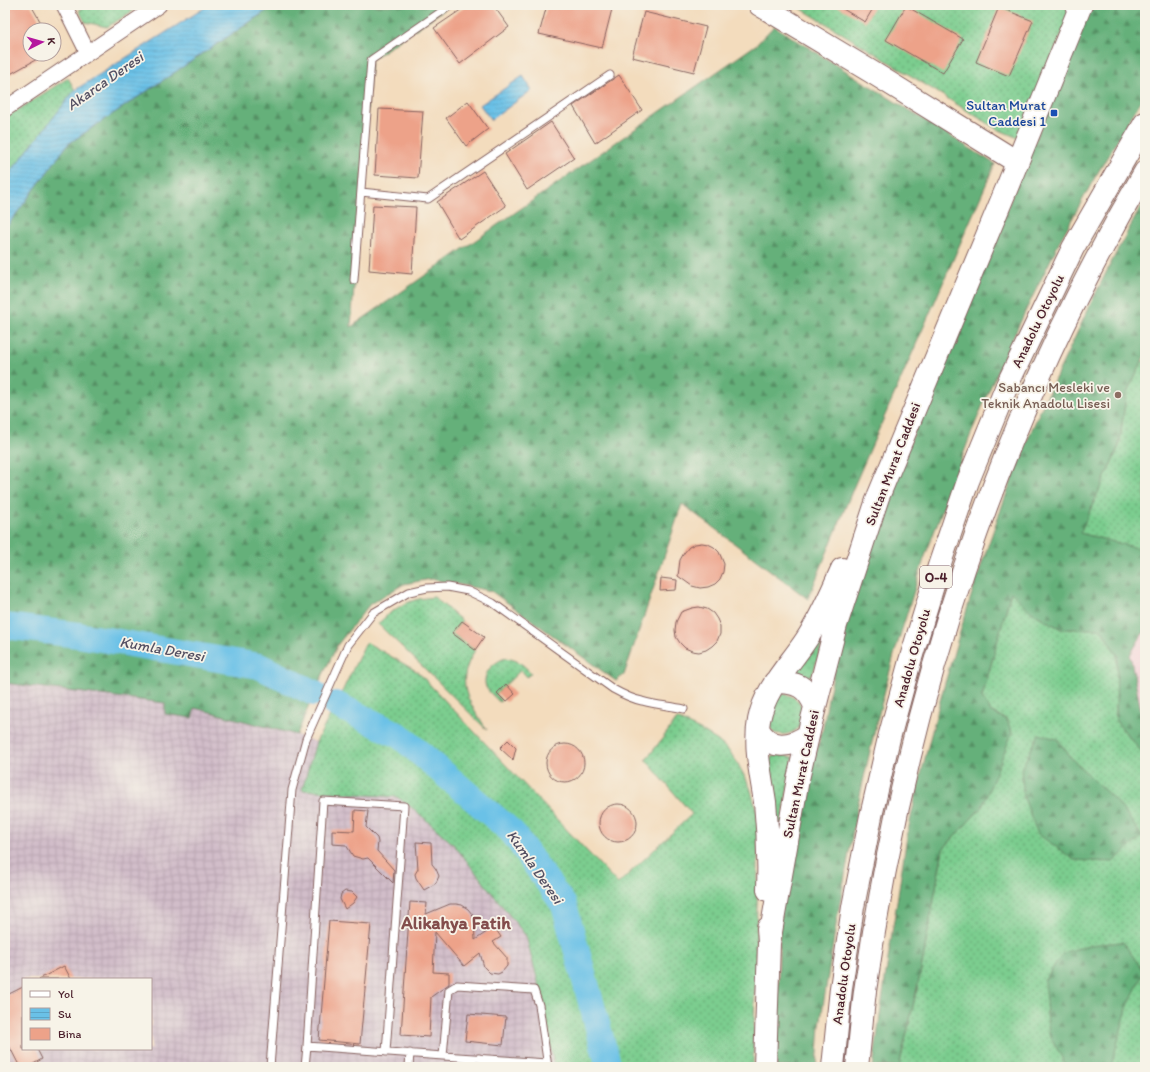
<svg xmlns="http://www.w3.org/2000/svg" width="1150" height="1072" font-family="Itim,sans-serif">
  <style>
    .built { fill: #f6cfd7 }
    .industrial { fill: url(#industrial-grid); fill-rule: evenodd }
    .grass { fill: url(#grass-dots); stroke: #63765d }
    .forest { fill: url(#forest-firs); stroke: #586852 }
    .water { fill: url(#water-rules); stroke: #5a7089 }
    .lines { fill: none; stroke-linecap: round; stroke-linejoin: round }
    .river { stroke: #6ac1e7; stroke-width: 26 }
    .building { fill: #eda289 }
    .service-casing { stroke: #85615e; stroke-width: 9 }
    .minor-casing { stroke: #85615e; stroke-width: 17 }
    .primary-casing { stroke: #85615e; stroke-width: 24 }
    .motorway-casing { stroke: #85615e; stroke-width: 24 }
    .service { stroke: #fff; stroke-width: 7 }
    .minor { stroke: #fff; stroke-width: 15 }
    .primary { stroke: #fff; stroke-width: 22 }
    .motorway { stroke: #fff; stroke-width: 22 }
    .transit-dot { fill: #1a4fb4; stroke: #f7f3e8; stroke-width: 1.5 }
    .education-dot { fill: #8d6e63; stroke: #f7f3e8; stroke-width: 1.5 }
    .labels { text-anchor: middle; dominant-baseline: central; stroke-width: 3.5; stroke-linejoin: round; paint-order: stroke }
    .shield { fill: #f7f3e8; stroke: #7e5f64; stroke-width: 1 }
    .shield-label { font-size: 13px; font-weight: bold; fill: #4a1f2b }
    .transit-label { font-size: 14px; fill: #164399; stroke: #f7f3e8; text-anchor: end }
    .street-label { font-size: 14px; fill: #4a1f2b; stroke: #f7f3e8 }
    .education-label { font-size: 14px; fill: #785e54; stroke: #f7f3e8; text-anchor: end }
    .water-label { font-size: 15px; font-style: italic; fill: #545063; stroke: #f7f3e8 }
    .district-label { font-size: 18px; font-weight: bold; fill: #834d4c; stroke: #f7f3e8 }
  </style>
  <defs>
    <pattern id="industrial-grid" width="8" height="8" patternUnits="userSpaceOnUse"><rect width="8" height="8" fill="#d1bdc9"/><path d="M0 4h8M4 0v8" fill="none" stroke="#b5a2ad"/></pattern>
    <pattern id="grass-dots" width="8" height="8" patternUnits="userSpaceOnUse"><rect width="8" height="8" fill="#7ccd8f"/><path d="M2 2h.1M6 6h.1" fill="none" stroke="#68a675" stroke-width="1.8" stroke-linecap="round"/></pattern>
    <pattern id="forest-firs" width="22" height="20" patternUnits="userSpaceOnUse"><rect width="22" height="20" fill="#65b07a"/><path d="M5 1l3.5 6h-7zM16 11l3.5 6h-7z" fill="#558f64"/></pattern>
    <pattern id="water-rules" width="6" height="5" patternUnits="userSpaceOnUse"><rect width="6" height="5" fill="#6ac1e7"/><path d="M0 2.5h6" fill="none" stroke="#5da5c6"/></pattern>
  </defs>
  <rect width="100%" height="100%" fill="#f7f3e8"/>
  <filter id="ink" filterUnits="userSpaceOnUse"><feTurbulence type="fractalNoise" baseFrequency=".025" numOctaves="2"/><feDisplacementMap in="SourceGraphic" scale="8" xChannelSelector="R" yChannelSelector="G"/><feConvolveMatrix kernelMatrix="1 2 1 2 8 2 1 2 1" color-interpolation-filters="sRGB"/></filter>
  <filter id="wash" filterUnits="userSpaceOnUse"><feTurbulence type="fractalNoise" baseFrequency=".012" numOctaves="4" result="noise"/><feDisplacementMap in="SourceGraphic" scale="16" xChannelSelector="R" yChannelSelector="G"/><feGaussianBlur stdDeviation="0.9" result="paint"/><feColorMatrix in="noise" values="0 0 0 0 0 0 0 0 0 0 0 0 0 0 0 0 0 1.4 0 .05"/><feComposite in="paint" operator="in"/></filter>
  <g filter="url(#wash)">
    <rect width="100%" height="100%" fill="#f3dcbd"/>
    <path class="built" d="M1143,633H1145V714L1141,711L1130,655Z"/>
    <path class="industrial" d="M5,683L166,703L192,718L195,708L291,733L316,742L343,756L415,810L454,845L526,936L544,1005L554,1067H5ZM23,979H151V1049H23Z"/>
    <path class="grass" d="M88,5H134L136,9L107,27L85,22L79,10Z
      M795,5H1074L1018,138L995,128L863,46Z
      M68,78L75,90L5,179V118Z
      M1142,361L1145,362V550L1079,534L1119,446L1126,395Z
      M847,568L813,673L811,676C806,677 799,676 796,671Z
      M1011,592L1031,612L1061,629L1101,628L1117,655L1116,721L1145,756V1067H899L920,975L943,849L982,807L1007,720L990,711L982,697Z
      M434,597L462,621L452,633L475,650C454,685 468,700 487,730L424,668L378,624C387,614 401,604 415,600C421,598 428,598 434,597Z
      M366,642L418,672L618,884L692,814L646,760L677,719L700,730L718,741L729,751L737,762L750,787L757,812L758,866L753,1067H554L544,1005L526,936L454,845L415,810L397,797L302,790L316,742L336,704Z
      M506,658C518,660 523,664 531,673L527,677L521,670L496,694L501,701L499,702C496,698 488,692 486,687C481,673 495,661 506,658Z
      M780,694C805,693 813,726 790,733C785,735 779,734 774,733L768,725L770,710Z
      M780,755L793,757L781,828H777L769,763C770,756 774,756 780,755Z"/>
    <path class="forest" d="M275,5H451L371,60L351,327L757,44L774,26L995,164L855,484L808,599L682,504L624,675L616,681L491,591L431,579L404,584L370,604L338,644L314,693L297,735L195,708L192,718L165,714V703L5,683V229L68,144Z
      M1091,5H1145V94L1094,179L1061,239L1027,308L996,374L972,431L924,559L894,655L875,729L858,804L837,919L820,1025L817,1067H776L780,916L803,796L823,728L828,698L860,563Z
      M1145,200V355L1126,395L1119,446L1080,533L1145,550V633H1143L1130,655L1141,711L1145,714V756L1116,721L1117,655L1101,629H1061L1031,612L1011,592L982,697L990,711L1007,720L1012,733L982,807L943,849L920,975L899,1067H873C881,1008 889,948 899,889C902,868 905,847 909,826C937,700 974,576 1021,456C1037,415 1057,375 1076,335C1097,289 1120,244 1145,200Z
      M1039,734L1057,739L1073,760L1118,803L1142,836L1113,862L1074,860L1038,834L1024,798L1021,769Z
      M1123,942L1144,972L1128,1005L1111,1066L1100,1067H1067L1049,1034L1044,981L1063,953L1089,945Z"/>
    <path class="water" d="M209,5H275L68,144L5,229V179L75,90Z
      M523,76L532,90L491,120L480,105Z"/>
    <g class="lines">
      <path class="river" d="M5,626L78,635L259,666L314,693
        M335,704L400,736L512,832L564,905L609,1067"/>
    </g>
    <g id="blocks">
      <path class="building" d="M5,5H31L45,30H30V54H46L5,77Z
        M468,5H493L509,27L460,64L434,28Z
        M547,5H613L602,48L539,34Z
        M836,5H875L865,22Z
        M906,6L963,39L943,73L886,40Z
        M999,7L1033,21L1009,76L976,62Z
        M644,12L706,27L694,72L632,57Z
        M619,75L642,110L595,143L573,106Z
        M468,101L488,129L466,146L446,118Z
        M379,109L423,111L418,178L375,175Z
        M551,122L574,158L527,190L505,154Z
        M483,171L506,206L459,239L437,202Z
        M373,205L416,207L412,274L369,270Z
        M702,543L708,544L714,547L719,552L724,564L723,572L720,579L715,584L708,587L700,588L692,586L678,576L680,560L684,553L689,547L695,544Z
        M661,578L677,580L676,590L660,591Z
        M699,607L707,609L713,613L717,619L720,626V634L717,641L712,646L706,650L699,652L692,651L685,648L680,643L676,637L675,630L676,622L681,612L692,608Z
        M462,621L484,637L475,650L452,633Z
        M506,684L515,694L506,702L497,693Z
        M508,740L516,748L513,760L500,748Z
        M546 763a19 19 0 1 1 38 0a19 19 0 1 1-38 0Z
        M599 823a19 19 0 1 1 38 0a19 19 0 1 1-38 0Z
        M355,810L368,811L366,827L377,838L378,842L377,851L394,870L393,883L368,858L363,859L353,856L346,845L332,844V830L354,831Z
        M416,842L431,843L432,864L436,869L439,876L436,883L433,885L424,890L416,878L415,874L418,869Z
        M345,891L352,892L357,897L353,903L345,909L340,899L341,894Z
        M410,902L427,903L426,914L450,904H456L462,905L468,909L472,914L474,920L475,940L494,927L501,937L493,942L507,958V966L502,972L498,974L490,973L484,967L480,953L464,966L435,932L433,972L449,973V984L431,997L429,1037L401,1035Z
        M329,921L371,924L360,1044L319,1040Z
        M64,966L71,979H39Z
        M23,987V1049H37L42,1059L28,1067H20L5,1038V996Z
        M468,1014L506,1017L503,1045L465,1041Z"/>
    </g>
  </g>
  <g filter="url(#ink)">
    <use href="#blocks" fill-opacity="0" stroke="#85615e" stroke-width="1"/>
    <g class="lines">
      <defs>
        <path id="service" d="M361,192L428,199L610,75
          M354,280L371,60L451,5
          M307,1046L323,801L404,806L386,1052
          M443,1056L547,1063
          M270,1067L292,790L306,739L348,645L373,613L409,592L427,588L447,587L468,591L493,603L613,689C622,694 632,699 642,701C656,705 670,706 684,709
          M305,1067L307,1046L443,1056L449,990L457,985L534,990L539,1005L548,1067
          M409,1067L410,1053
          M479,1067V1058"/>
        <path id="minor" d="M64,5L88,53
          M5,109L159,5"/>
        <path id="primary" d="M760,5L870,71L1017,162
          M775,682C796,682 807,686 815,706
          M758,729C770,751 791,747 808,735
          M768,890C769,861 768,831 765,802C761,775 754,747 759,720C765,688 789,666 806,640C821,618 831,593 842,569
          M769,943L798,779L811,723L836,625L878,497L1008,185L1081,5
          M765,1067L769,943L768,928"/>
        <path id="motorway" d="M833,1067L841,988L853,907L871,816L889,738L910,661L939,566L968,481L1008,383L1073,248L1145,123
          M857,1067C860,1042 862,1016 865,991C905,704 997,422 1145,172"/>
      </defs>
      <use href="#service" class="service-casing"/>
      <use href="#minor" class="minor-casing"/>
      <use href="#primary" class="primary-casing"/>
      <use href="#motorway" class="motorway-casing"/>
      <use href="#service" class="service"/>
      <use href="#minor" class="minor"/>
      <use href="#primary" class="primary"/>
      <use href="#motorway" class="motorway"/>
    </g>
  </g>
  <rect class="transit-dot" x="1050" y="109" width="8" height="8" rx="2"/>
  <circle class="education-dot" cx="1118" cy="395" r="4"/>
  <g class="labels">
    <rect class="shield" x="920" y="566" width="32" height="22" rx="3"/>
    <g class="shield-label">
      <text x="936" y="577">O-4</text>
    </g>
    <g class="transit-label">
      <text x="1046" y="105">Sultan Murat<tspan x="1046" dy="16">Caddesi 1</tspan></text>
    </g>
    <g class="street-label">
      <text transform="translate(1038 321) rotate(-64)">Anadolu Otoyolu</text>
      <text transform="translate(893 464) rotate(-69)">Sultan Murat Caddesi</text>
      <text transform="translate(912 658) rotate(-74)">Anadolu Otoyolu</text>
      <text transform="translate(801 774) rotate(-78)">Sultan Murat Caddesi</text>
      <text transform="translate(844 974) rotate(-82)">Anadolu Otoyolu</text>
    </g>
    <g class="education-label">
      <text x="1110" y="387">Sabancı Mesleki ve<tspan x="1110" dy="16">Teknik Anadolu Lisesi</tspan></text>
    </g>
    <g class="water-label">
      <text transform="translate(105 81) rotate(-35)">Akarca Deresi</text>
      <text transform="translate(162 649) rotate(10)">Kumla Deresi</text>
      <text transform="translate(535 867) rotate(55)">Kumla Deresi</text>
    </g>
    <g class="district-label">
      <text x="456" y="923">Alikahya Fatih</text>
    </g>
  </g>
  <rect width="1150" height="1072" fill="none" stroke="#f7f3e8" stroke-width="20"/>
  <rect x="22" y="978" width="130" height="72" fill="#f7f3e8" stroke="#b29e9c"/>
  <rect x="30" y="991" width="20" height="6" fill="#ffffff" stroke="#b29e9c"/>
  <text x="58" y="998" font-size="12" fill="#4a1f2b">Yol</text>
  <rect x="30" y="1008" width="20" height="12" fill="url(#water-rules)" stroke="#b29e9c"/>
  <text x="58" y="1018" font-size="12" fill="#4a1f2b">Su</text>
  <rect x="30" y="1028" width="20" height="12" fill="#eda289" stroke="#b29e9c"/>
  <text x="58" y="1038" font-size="12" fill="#4a1f2b">Bina</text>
  <g transform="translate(42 42) rotate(84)"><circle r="19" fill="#f7f3e8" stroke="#b29e9c"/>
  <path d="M0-3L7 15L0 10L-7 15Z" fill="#b5179e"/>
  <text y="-6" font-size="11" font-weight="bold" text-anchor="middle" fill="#4a1f2b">K</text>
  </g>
</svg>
